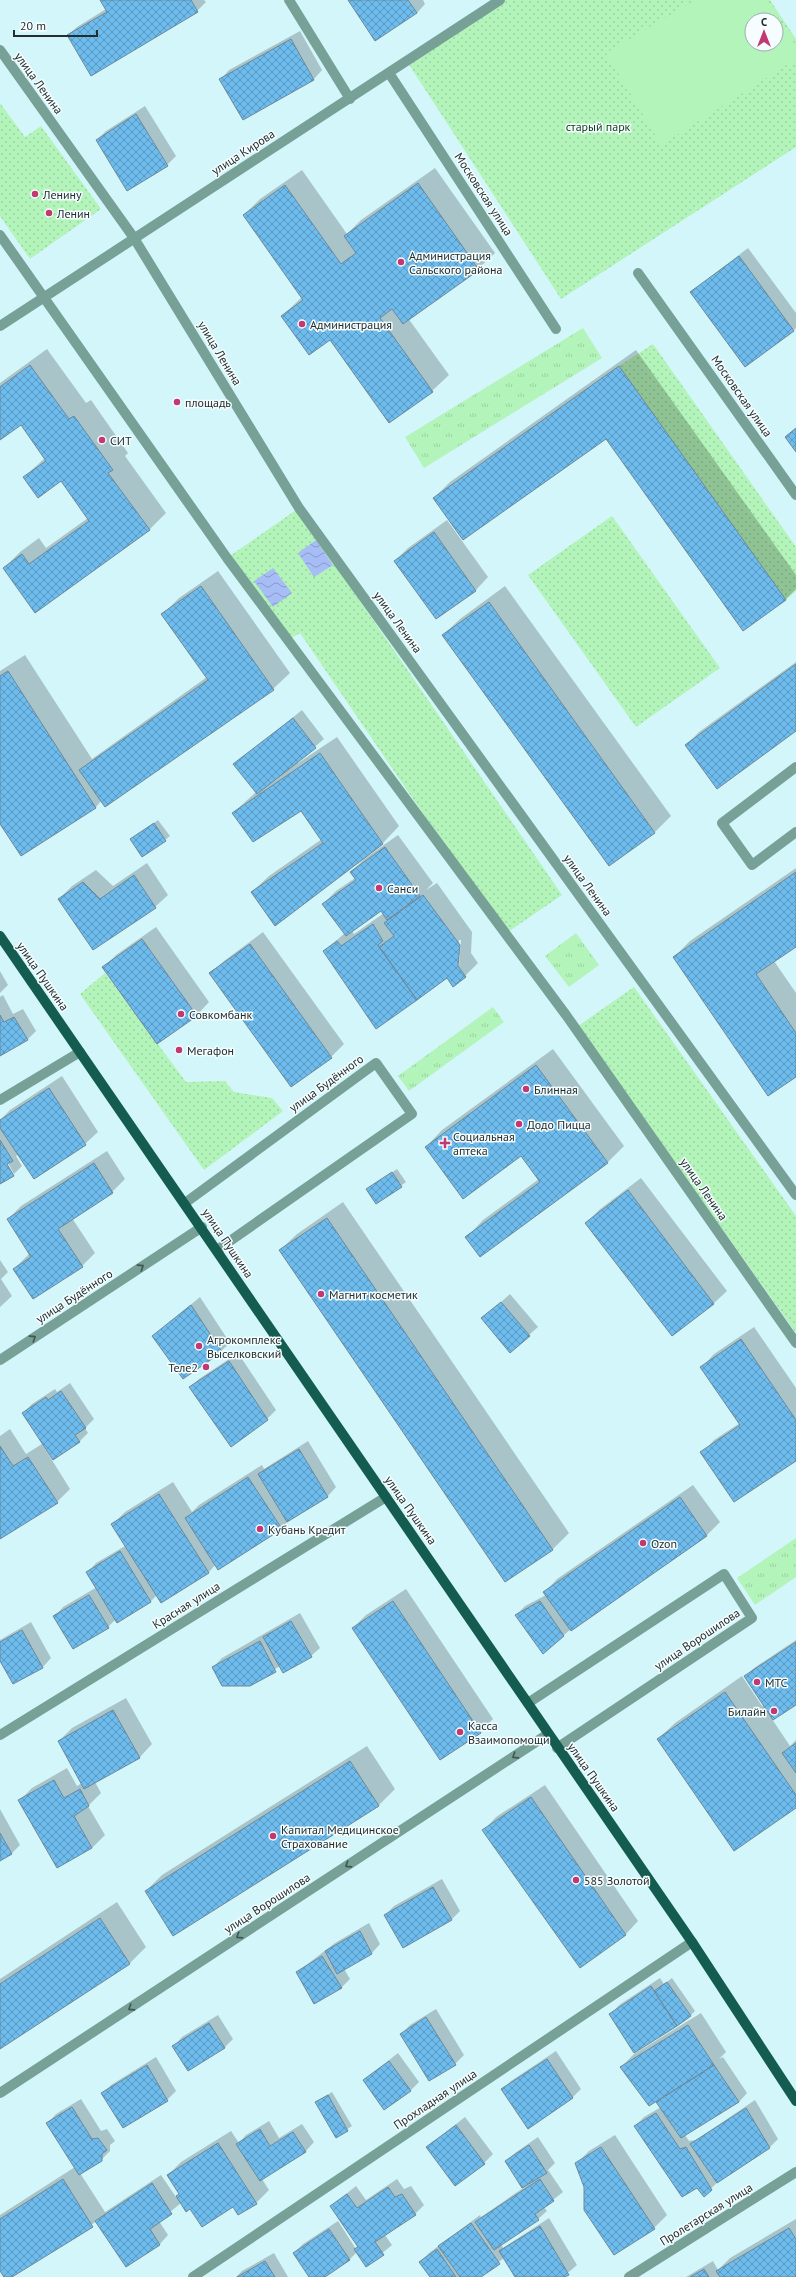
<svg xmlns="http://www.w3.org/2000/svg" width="796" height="2277" font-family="'PT Sans',sans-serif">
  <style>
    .grass { fill: url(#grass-tufts) }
    .park { fill: url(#park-dots); fill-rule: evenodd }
    .pitch { fill: #b3f4ba; fill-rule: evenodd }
    .water { fill: url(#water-waves) }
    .shadow { fill: #0003; fill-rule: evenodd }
    .building { fill: url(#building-cross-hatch); stroke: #6f8898 }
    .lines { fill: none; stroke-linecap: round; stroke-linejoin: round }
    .minor { stroke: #77a096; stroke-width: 10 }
    .major { stroke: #145c4f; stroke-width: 10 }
    .oneway { stroke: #3f5654 }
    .poi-dot { fill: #c13873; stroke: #f6fdfe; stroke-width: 1.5 }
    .labels { text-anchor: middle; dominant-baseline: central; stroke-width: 3; stroke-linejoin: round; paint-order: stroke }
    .street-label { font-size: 12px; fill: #212e30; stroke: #f6fdfe }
    .park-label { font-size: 12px; fill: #0c3c17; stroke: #f6fdfe }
    .poi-label { font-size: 12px; fill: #212e30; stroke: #f6fdfe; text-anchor: start }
  </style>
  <defs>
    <pattern id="grass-tufts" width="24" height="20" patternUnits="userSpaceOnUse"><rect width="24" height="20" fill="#b3f4ba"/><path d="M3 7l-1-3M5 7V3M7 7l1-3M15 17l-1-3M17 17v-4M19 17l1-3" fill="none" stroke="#9ad2a0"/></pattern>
    <pattern id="park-dots" width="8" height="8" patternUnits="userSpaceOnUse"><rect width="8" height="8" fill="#b3f4ba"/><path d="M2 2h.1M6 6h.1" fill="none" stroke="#9ad2a0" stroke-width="1.8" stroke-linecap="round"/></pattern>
    <pattern id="water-waves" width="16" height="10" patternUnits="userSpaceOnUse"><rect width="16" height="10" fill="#a7bdf6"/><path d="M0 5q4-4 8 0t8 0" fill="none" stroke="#889ac8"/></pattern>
    <pattern id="building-cross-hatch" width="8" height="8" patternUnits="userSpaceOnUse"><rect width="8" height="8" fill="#6dbced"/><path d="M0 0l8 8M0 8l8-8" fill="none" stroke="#5999c0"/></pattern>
  </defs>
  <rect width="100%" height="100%" fill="#d3f6fb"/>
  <path class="grass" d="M583,328L602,358L424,468L405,437Z
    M576,933L599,965L569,987L545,956Z
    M493,1007L504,1022L409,1091L398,1076Z
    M796,1538V1577L755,1605L737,1578Z"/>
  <path class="park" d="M506,0H770L796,39V147L561,299L408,63ZM752,20H776V44H752Z
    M0,103L25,137L41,126L101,209L30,259L0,216Z
    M653,344L796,547V591L786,600L619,366Z
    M299,508L345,579L562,895L505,934L300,633L287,641L227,558Z
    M612,516L720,668L636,727L528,575Z
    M105,973L186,1082L225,1081L234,1092L272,1098L283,1111L204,1170L80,994Z
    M634,987L796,1216V1333L578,1026Z"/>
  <path class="pitch" d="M695,0H767L796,46V59L661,145L606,53ZM752,20H776V44H752Z"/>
  <path class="water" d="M316,540L333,565L314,577L298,553Z
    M273,568L292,593L273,607L254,581Z"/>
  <path class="shadow" d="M101,0H204L206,2L197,11L68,35L77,27L106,9Z
    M349,0H423L425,4L417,13Z
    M300,31L322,70L314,79L243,119L221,79L229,70Z
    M145,106L176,156L167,165L97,140L106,131Z
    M435,168L495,253L478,269L408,318L449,375L432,391L331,338L282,316L302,297L244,215L260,199L302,170L347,234L361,220Z
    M748,248L796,313V328L794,330L691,292Z
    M47,349L86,403L91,400L128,453L125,456L166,513L149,530L35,612L4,568L20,552L39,538L46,548L88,518L61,480L24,477L45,458L21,424L0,439V383Z
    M636,350L796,575V589L786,599L743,629L606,437L434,498L450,482Z
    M447,520L488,577L476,590L437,618L395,561L408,548Z
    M218,571L290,673L273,689L106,806L102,800L96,807L21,854L0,822V671L25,655L92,759L207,677L162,615L179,598Z
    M505,586L671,816L655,832L609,865L443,635L460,619Z
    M796,662V730L686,745L699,732Z
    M302,710L324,739L297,762L298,763L337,737L399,826L383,843L275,924L252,892L269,876L322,839L301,810L233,813L256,792L235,764Z
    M158,820L170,836L165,840H131Z
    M398,835L433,883L426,890L437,883L472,932L471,953L478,963L465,976L447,977L324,951L345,933L323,904L336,891L355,878L351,872L364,859ZM381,910L384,913L354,934L352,931ZM459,940H461L459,966L457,968Z
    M147,863L168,895L155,907L59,899L72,886L96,870L113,886Z
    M796,868V945L774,961L796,993V1076L674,957L690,941Z
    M156,927L209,1002L197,1015L157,1043L104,967L116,955Z
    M263,932L344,1044L331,1057L211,973L224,961Z
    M0,971L8,985L0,993Z
    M3,995L13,1014L23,1009L36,1031L27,1040L0,1055V997Z
    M553,1049L624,1146L608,1162L481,1256L467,1237L483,1220L539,1179L521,1155L426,1147L442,1130Z
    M62,1076L98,1132L85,1144L18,1154L16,1156L22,1166L13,1175L0,1182V1120L10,1110ZM6,1159L14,1174H12L4,1160Z
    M107,1151L125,1179L112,1192L72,1218L95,1253L82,1266L14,1269L30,1253L8,1219L21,1206Z
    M397,1169L406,1182L377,1203L368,1189Z
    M641,1178L727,1291L714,1303L672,1335L586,1223L599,1210Z
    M343,1202L569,1533L553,1549L506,1581L280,1250L297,1234Z
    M0,1260L8,1272L1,1279L12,1296L0,1307Z
    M510,1294L538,1327L529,1335L482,1319Z
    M200,1297L230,1343L221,1351L153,1336Z
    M754,1327L796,1388V1459L702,1453L714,1440L740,1423L702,1367L714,1354Z
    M238,1353L276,1410L267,1419L190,1387L199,1379Z
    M70,1383L94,1419L85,1428L88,1433L80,1441L23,1413L32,1404L55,1389L57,1392Z
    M10,1429L26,1454L42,1444L70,1489L57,1502L0,1538V1436Z
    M308,1441L336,1487L328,1496L292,1518L281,1528L216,1564L209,1572L161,1602L157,1595L151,1601L118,1622L116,1619L108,1627L55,1616L63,1607L97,1587L88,1572L96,1563L125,1546L112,1525L125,1512L173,1482L192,1512L199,1505L262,1465L264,1469Z
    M693,1485L720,1522L707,1535L571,1629L543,1653L516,1615L525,1606L546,1595L545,1592L557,1579Z
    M406,1589L493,1719L480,1732L440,1759L353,1628L366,1615Z
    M300,1613L320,1648L311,1656L280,1666L250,1685L213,1667L222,1658Z
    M31,1622L51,1658L43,1667L14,1683L0,1659V1640Z
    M796,1640V1703L772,1719L790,1746L796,1740V1807L658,1739L675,1723L742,1676L762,1706L764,1705L745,1677L754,1668Z
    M126,1698L152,1744L140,1757L95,1782L101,1793L88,1806L105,1835L92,1848L20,1800L32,1788L67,1768L77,1786L82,1783L59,1741L72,1728Z
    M367,1746L395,1789L378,1806L146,1891L162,1875Z
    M545,1785L638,1921L626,1934L580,1967L484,1830L496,1817Z
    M0,1809L20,1845L11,1854L0,1860Z
    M442,1879L460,1911L451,1920L385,1915L394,1906Z
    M117,1902L146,1947L130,1963L0,2048V1979Z
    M369,1923L380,1944L372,1953L344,1969L350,1979L341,1988L297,1972L335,1943Z
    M660,1978L664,1984L672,1978L695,2011L691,2015L676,2025L611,2014L619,2005Z
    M436,2009L464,2055L455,2064L401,2034L410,2025Z
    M701,2013L726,2052L719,2059L723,2057L747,2093L739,2102L685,2135L689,2141L696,2140L755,2100L778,2139L770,2147L720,2180L704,2195L635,2126L644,2117L661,2107L657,2102L661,2098L621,2067L634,2054Z
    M218,2015L233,2039L224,2048L174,2046L182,2037Z
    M556,2051L581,2089L573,2097L528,2127L502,2090L511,2081Z
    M398,2053L419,2082L410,2091L364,2080Z
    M156,2057L176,2091L167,2100L123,2127L103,2093L111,2085Z
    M332,2092L352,2126L336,2137L316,2102Z
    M81,2099L101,2131L107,2129L115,2141L110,2145V2151L101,2160L80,2173L105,2212L161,2175L176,2197L180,2194L168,2175L181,2162L231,2131L239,2143L246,2135L269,2121L279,2138L302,2124L314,2142L306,2151L262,2179L269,2190L256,2203L191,2208L181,2203L159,2221L168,2235L160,2244L127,2266L97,2221L10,2277H5L0,2269V2215L75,2167L48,2123L56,2114Z
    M465,2117L493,2154L484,2163L427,2147Z
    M615,2135L667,2215L654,2228L585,2187L576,2164L589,2151Z
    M538,2137L555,2163L548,2170L563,2192L544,2207L547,2211L538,2219L501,2244L503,2248L549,2218L577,2265L563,2277H516L504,2258L479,2277H431L420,2262L429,2253L480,2215L481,2217L523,2188L506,2161L515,2153Z
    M397,2179L404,2189L411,2186L424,2205L415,2214L385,2235L392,2245L367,2266L357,2252L349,2260L323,2277H310L294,2253L303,2244L338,2221L356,2249L359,2246L331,2206L356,2186L366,2200Z
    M796,2219V2277H686L713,2261L718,2270L730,2258Z
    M274,2253L288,2277H236L242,2271Z"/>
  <path class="building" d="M100,0H191L198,12L91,76L67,35L107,12Z
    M348,0H408L417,13L375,41Z
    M291,39L314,80L243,120L219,79Z
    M136,114L168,166L127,191L96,140Z
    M418,183L479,270L403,324L392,309L380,318L433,392L389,423L330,340L309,355L281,316L303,300L243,215L285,185L341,264L356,253L344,236Z
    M739,256L794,331L745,367L690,292Z
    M30,365L69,419L74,416L113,470L108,473L150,530L35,613L3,568L22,554L29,564L89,521L61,481L38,498L23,477L46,461L21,425L0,440V387Z
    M619,366L786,600L743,631L606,439L463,540L433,498Z
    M796,428V452L785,437Z
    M434,532L476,591L436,619L394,561Z
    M201,586L274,690L105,807L79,770L208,680L161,614Z
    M489,602L655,833L609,866L442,635Z
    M796,664V731L717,789L685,745Z
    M8,671L96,808L21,856L0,824V676Z
    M293,718L316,748L257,794L233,764Z
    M320,753L383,844L275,926L251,892L323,843L301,811L253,842L232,813Z
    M154,823L166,841L142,857L130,839Z
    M385,847L420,896L387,920L381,911L346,936L322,904L356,880L350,872Z
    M796,872V947L756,974L796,1033V1077L768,1096L673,957Z
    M134,875L156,908L93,950L58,899L83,882L100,899Z
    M423,895L460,945L458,966L466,977L453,987L447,978L417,1000L379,947L394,936L384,923Z
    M373,924L383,941L378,945L417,1000L376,1029L323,951L337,941L341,946Z
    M142,939L197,1016L157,1044L102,967Z
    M250,944L332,1058L291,1087L209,973Z
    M0,1015L4,1022L14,1017L28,1040L0,1056Z
    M536,1065L608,1163L480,1257L465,1237L540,1182L521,1156L463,1199L425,1147Z
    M49,1088L86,1145L34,1179L0,1128V1120Z
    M0,1140L13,1161L7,1164L14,1176L0,1184Z
    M94,1163L113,1193L58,1229L83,1267L33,1299L13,1269L31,1257L7,1219Z
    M392,1172L402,1187L376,1204L366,1189Z
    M628,1190L714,1304L672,1336L585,1223Z
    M327,1218L553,1550L505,1582L279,1250Z
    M501,1302L530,1336L510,1353L481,1318Z
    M191,1305L222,1352L183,1379L152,1336Z
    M741,1339L796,1420V1461L734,1502L700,1452L740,1425L700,1367Z
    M229,1361L268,1420L231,1447L189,1387Z
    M61,1391L86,1428L75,1435L80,1442L53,1460L22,1413L46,1397L48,1400Z
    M0,1446L13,1466L28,1457L58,1503L0,1539Z
    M299,1449L328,1497L287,1522L258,1474Z
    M248,1477L282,1529L218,1570L185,1518Z
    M159,1494L209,1573L161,1603L111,1524Z
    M680,1497L707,1536L571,1631L543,1592Z
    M120,1551L151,1602L117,1623L86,1572Z
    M89,1595L109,1628L73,1649L53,1616Z
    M393,1601L481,1733L440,1760L352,1628Z
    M540,1601L564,1636L543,1654L515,1615Z
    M291,1621L312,1657L283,1673L263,1637Z
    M22,1630L43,1668L13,1684L0,1661V1642Z
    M260,1641L276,1672L250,1686H222L212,1667Z
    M796,1642V1705L773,1720L744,1676Z
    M725,1692L796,1795V1808L734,1851L657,1739Z
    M113,1710L140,1758L84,1789L58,1741Z
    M796,1743V1773L782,1753Z
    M350,1761L379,1806L173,1936L145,1891Z
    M54,1780L64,1798L80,1789L89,1806L74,1816L92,1848L57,1868L18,1800Z
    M531,1797L626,1935L580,1968L482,1830Z
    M0,1833L12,1854L0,1861Z
    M433,1887L452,1920L403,1948L384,1915Z
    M100,1918L130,1964L0,2049V1984Z
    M360,1931L372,1954L337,1974L325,1951Z
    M322,1956L342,1988L314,2004L296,1972Z
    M667,1982L691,2016L677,2026L654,1991Z
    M651,1986L677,2026L634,2053L609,2014Z
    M426,2017L456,2065L429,2081L400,2034Z
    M209,2023L225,2048L188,2071L172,2046Z
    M688,2025L714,2065L649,2106L620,2067Z
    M547,2059L573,2098L528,2129L501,2089Z
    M389,2061L411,2091L384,2110L363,2080Z
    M147,2065L168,2101L123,2128L101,2093Z
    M714,2065L739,2102L681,2138L656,2102Z
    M328,2095L348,2131L336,2138L315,2102Z
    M72,2107L92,2139L98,2138L107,2150L102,2154V2161L79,2175L46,2123Z
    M746,2108L770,2148L717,2183L690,2144Z
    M656,2113L680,2149L686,2147L712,2190L704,2197L697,2188L682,2197L634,2126Z
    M456,2125L485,2164L455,2186L426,2147Z
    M260,2129L270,2146L293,2132L306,2152L260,2181L236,2144Z
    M218,2143L257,2204L238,2215L233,2207L202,2227L190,2209L186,2212L176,2196L179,2194L167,2175Z
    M529,2145L547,2173L522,2188L505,2161Z
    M601,2147L655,2229L614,2255L584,2210V2187L575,2163Z
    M63,2179L93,2227L12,2277H4L0,2271V2219Z
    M540,2179L554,2201L535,2214L539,2220L494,2250L475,2222Z
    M152,2183L172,2214L150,2229L160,2245L126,2267L95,2221Z
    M388,2187L395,2197L402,2194L416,2215L375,2242L384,2255L366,2267L354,2249L358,2247L330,2206L347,2194L357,2208Z
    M471,2223L500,2264L481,2277H460L438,2246Z
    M540,2226L569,2275L565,2277H515L499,2251Z
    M789,2228L796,2239V2277H720L716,2271Z
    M329,2229L350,2260L325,2277H309L293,2253Z
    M437,2249L456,2277H430L419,2262Z
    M265,2261L275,2277H237Z
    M704,2269L709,2277H690Z"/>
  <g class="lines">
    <path class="minor" d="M289,0L350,99
      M0,50L134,238L299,508L796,1195
      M389,73L556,329
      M0,235L227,558L566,1015L796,1343
      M638,273L796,495
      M0,326L500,0
      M796,767L722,823L752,865L796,832
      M0,1100L80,1052
      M185,1203L376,1063L412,1114L217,1250
      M0,1360L202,1227
      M528,1703L724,1574L752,1618L557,1748
      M0,1735L386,1497
      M0,2093L548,1734
      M193,2277L692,1942
      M629,2277L796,2172"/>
    <path class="major" d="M0,936L692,1942L796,2101"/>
  </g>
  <defs><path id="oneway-chevron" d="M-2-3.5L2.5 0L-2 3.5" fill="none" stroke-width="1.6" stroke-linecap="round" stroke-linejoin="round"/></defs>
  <g class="oneway">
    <use href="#oneway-chevron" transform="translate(141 1267) rotate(-33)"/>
    <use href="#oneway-chevron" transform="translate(33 1338) rotate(-33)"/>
    <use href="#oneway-chevron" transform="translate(515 1756) rotate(147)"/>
    <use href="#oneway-chevron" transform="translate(348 1865) rotate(147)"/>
    <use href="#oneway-chevron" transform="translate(239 1936) rotate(147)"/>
    <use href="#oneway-chevron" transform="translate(131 2008) rotate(147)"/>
  </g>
  <g class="poi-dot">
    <circle cx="35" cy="194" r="4"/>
    <circle cx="49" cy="213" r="4"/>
    <circle cx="401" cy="262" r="4"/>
    <circle cx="302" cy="324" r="4"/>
    <circle cx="177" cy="402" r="4"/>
    <circle cx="102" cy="440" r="4"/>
    <circle cx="379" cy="888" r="4"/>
    <circle cx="181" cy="1014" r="4"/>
    <circle cx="179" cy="1050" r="4"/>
    <circle cx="526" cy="1089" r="4"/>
    <circle cx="519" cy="1124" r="4"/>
    <path d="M443 1137h4v4h4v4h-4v4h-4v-4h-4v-4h4z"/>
    <circle cx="321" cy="1294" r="4"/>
    <circle cx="199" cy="1346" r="4"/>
    <circle cx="206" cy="1367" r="4"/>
    <circle cx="260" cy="1529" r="4"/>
    <circle cx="643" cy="1543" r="4"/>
    <circle cx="757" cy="1682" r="4"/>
    <circle cx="774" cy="1711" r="4"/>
    <circle cx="460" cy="1732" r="4"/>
    <circle cx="273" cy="1836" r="4"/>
    <circle cx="576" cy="1880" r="4"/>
  </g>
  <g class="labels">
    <g class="street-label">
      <text transform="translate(39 83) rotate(54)">улица Ленина</text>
      <text transform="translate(243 152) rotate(-33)">улица Кирова</text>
      <text transform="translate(484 194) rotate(57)">Московская улица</text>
      <text transform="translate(220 353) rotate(59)">улица Ленина</text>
      <text transform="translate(742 396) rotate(55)">Московская улица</text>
      <text transform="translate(398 622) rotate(54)">улица Ленина</text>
      <text transform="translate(588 885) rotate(54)">улица Ленина</text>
      <text transform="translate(43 976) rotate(55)">улица Пушкина</text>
      <text transform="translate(326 1083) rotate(-36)">улица Будённого</text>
      <text transform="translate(704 1189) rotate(55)">улица Ленина</text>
      <text transform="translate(228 1243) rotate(56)">улица Пушкина</text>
      <text transform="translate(74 1296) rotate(-33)">улица Будённого</text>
      <text transform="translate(411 1510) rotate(55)">улица Пушкина</text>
      <text transform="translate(186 1605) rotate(-32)">Красная улица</text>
      <text transform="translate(697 1639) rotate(-34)">улица Ворошилова</text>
      <text transform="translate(594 1777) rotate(55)">улица Пушкина</text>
      <text transform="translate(267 1903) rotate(-33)">улица Ворошилова</text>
      <text transform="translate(435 2099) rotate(-34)">Прохладная улица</text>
      <text transform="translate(706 2214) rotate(-32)">Пролетарская улица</text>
    </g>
    <g class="park-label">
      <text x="598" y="126">старый парк</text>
    </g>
    <g class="poi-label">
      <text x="43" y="194">Ленину</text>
      <text x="57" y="213">Ленин</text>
      <text x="409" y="255">Администрация<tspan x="409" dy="14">Сальского района</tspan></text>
      <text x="310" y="324">Администрация</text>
      <text x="185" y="402">площадь</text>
      <text x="110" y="440">СИТ</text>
      <text x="387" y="888">Санси</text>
      <text x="189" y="1014">Совкомбанк</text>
      <text x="187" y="1050">Мегафон</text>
      <text x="534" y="1089">Блинная</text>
      <text x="527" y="1124">Додо Пицца</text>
      <text x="453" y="1136">Социальная<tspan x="453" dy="14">аптека</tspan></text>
      <text x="329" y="1294">Магнит косметик</text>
      <text x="207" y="1339">Агрокомплекс<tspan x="207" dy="14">Выселковский</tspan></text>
      <text x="198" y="1367" text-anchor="end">Теле2</text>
      <text x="268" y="1529">Кубань Кредит</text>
      <text x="651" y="1543">Ozon</text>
      <text x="765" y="1682">МТС</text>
      <text x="766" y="1711" text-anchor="end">Билайн</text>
      <text x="468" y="1725">Касса<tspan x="468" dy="14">Взаимопомощи</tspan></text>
      <text x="281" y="1829">Капитал Медицинское<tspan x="281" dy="14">Страхование</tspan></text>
      <text x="584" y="1880">585 Золотой</text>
    </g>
  </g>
  <g transform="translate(764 32)"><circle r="19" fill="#f6fdfe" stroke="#a1aaac"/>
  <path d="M0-3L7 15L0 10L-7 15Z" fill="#c13873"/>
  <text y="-6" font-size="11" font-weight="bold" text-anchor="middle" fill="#212e30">С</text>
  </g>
  <path d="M14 30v6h83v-6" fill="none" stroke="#212e30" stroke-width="2"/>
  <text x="20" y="30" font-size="12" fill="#212e30" stroke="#f6fdfe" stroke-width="3" paint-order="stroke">20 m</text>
</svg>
